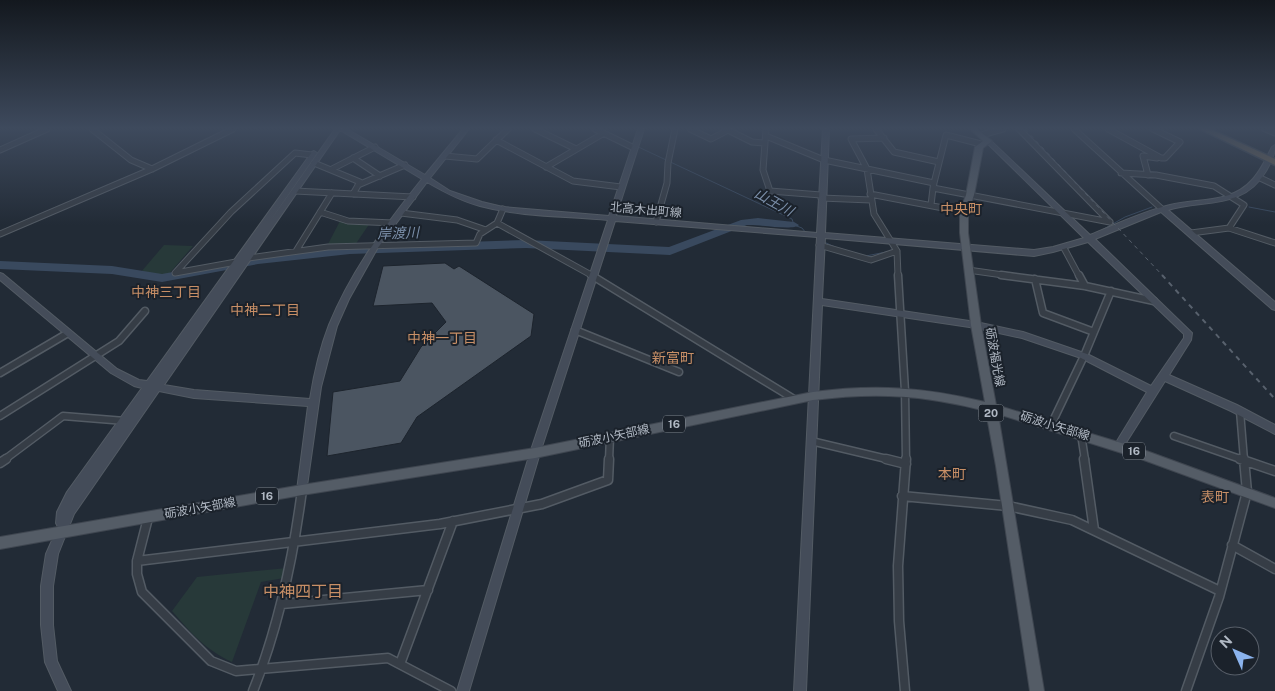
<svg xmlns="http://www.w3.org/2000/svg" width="1275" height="691" font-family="'Public Sans','Noto Sans JP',sans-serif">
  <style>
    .green { fill: #273939 }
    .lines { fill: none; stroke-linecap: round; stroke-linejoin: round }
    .stream { stroke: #39495e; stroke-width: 1 }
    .river { fill: #39495e; fill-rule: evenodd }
    .building { fill: #4b5561; stroke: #1d242d }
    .street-far2-casing { stroke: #535b64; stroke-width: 7 }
    .street-far1-casing { stroke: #535b64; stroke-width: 9 }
    .street-casing { stroke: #535b64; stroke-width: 11 }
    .secondary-casing { stroke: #535b64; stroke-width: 2 }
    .primary-casing { stroke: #3f4650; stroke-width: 2 }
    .highway-casing { stroke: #404851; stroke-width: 3 }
    .street-far2 { stroke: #363d46; stroke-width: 5 }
    .street-far1 { stroke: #363d46; stroke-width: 6 }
    .street { stroke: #363d46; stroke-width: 8 }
    .secondary { fill: #444c59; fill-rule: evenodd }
    .primary { fill: #545c66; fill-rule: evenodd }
    .highway { fill: #6c6253; fill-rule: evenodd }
    .rail-far1 { stroke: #58616d; stroke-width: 1; stroke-dasharray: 4 4; stroke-linecap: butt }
    .rail { stroke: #58616d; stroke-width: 2; stroke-dasharray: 5 5; stroke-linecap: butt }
    .labels { text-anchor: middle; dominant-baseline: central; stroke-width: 4; stroke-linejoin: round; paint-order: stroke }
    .shield { fill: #1b222b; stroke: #838b95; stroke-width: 1 }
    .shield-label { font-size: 11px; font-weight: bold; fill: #b0b8c3 }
    .street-label { font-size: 12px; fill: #b0b8c3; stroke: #1b222b }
    .water-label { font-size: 14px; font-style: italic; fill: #7b8fa9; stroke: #1b222b }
    .neighbourhood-label { font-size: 14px; fill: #c88f66; stroke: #1b222b }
    .near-neighbourhood-label { font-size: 16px; fill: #c88f66; stroke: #1b222b }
  </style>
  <rect width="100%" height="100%" fill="#222b36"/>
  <path class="green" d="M340,221L370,223L355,245L327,246Z
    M164,245L193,246L168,275H147L141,272Z
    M287,568L284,578L261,582L232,662C206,650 191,633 172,611L197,577Z"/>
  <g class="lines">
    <path class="stream" d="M600,129L792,219L794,225L802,228L806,233
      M1249,207L1275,212
      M1102,230L1125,217L1152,207
      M824,242L835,247
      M866,256L886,252"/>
    <path class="river" d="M758,218L794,222L799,225C793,231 758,224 747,225L670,255L526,248L350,254L258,264L162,282L112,274L0,269V261L112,266L162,274L258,256L350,246L526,240L669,247L741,220Z"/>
  </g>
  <path class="building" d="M445,263L454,269L459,266L534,314L531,336L417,417L401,443L327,456L333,392L400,381L421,347L446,322L432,303L373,306L383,266Z"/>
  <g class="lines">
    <defs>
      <path id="street-far2" d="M92,129L131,160L152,169
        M535,129L576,149
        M595,129L634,148
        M690,129L711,139L728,130L752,142L765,143
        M766,129L763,170L770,191L821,195
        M876,129L894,152L939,162
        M1019,129L1110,222
        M1074,129L1163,210
        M1108,129L1161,158H1165L1180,142L1153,129
        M1265,129L1275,133
        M981,135L1003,129
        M766,136L824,160L934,183L933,188L1110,222
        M884,138L851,139L867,169L874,214L897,251L898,276
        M496,140L573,181L621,187
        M0,150L47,129
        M445,156L477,159L508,129
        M353,158L380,176
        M314,163L360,182L353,194
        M546,167L604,133
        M332,169L375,147
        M1121,173L1156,175L1214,186L1244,205L1229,228
        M1148,175L1143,156L1157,158
        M1258,177L1275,185
        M934,183L946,135L981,144
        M358,185L405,165
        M295,191L413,197
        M870,194L964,212
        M821,198L871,200
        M931,205L933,188
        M503,209L497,223L593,276
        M320,212L348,221L393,223
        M401,213L457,220L486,230
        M656,222L667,183L668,163L675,129
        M1191,233L1229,228L1275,243
        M0,234L152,169L233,129
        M819,245L871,260L897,251
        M1064,248L1079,276
        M296,251L332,193
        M248,258L328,247L476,243L480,234L497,223
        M236,262L175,273L231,212L295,153L312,155
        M968,270L1010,276"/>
      <path id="street-far1" d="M591,275L794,399
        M898,275L905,391L906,460
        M1001,275L1085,286L1154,301
        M1079,275L1085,286
        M1035,279L1043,313L1094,332
        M575,330L679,372
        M0,373L68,333
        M1240,411L1244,460
        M0,416L119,341L145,311
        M1051,425L1084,356L1111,291
        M1081,434L1085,460
        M1174,436L1243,460
        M811,441L891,460
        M4,460L63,416L125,421
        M609,460L610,437"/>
      <path id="street" d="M886,459L906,464
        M1084,459L1094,530
        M1240,459L1275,471
        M0,463L6,459
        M902,496L1008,506L1072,520L1220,591
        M148,518L137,561V574L142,592L211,661L236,671L388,658L451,691
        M1232,545L1275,569
        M137,561L440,524L542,504L608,480L609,459
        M282,604L428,590
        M400,664L453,521
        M253,691C279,626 293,559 302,490
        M905,691L899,621L898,566L906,459
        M1186,691L1219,597L1247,492L1244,459"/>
      <path id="secondary" d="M335,129H347L425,175L463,129H469L430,178L450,191L482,202L503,207L609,216L638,129H644L616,216L817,233L823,129H829L825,233L1034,250L1053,247L1084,238L986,142V140H990L1090,235C1117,224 1142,212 1170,205C1197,198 1231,204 1252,180C1261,171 1266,158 1272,147L1275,145C1275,155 1271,162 1266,171C1243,210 1205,199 1168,210L1275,302V310L1272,309L1161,212L1095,239L1192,333L1191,340L1169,375L1237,405L1275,425V434L1231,411L1165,381L1122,449L1119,450L1116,449L1114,446L1147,392L1081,358L1022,338L976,328L822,305L806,691H794L817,237L615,221L540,453L469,691H457L530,453L608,220C566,216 521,217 480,206C461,201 444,192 427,182L377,249L349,299L337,326L321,387L306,493L302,495L298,493L297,490L308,406L194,398L159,391L74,514L58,554L53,586V625L57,661L71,691H58L45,662L41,625V586L46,554L58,527L56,523L57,512L67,492L142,388L134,386L111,373L0,280V273L3,274L117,369L139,380L147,381L312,152L314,151L317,153L268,224ZM340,130L422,179C386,224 351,271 329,325C320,348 314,374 310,399L194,390L164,385ZM825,238L1034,256L1053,252L1088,242L1184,334V338L1151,386L1087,354L1023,332L976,322L822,299Z"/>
      <path id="primary" d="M970,129H977L992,141L983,148L974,195L968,212V233L981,325L996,405L1141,449L1275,498V508L1141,459L998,414L1044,691H1030L996,466L986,411C924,395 877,392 813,400L535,458L302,495L0,549V537L302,485L535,448L813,392C875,384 924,387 985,402L971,325L960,233V212L966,195L975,147L983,141Z"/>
      <path id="highway" d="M1200,129H1210L1275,159V165Z"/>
    </defs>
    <use href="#street-far2" class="street-far2-casing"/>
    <use href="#street-far1" class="street-far1-casing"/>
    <use href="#street" class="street-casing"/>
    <use href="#secondary" class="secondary-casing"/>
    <use href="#primary" class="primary-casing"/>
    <use href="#highway" class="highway-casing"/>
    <use href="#street-far2" class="street-far2"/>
    <use href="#street-far1" class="street-far1"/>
    <use href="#street" class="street"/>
    <use href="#secondary" class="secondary"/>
    <use href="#primary" class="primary"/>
    <use href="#highway" class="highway"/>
    <path class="rail-far1" d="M1025,129L1163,276"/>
    <path class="rail" d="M1162,275L1275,399"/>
  </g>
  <linearGradient id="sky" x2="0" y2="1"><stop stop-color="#13181e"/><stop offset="0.57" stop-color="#3e4a5d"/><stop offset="1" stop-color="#3e4a5d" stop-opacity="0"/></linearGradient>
  <rect width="1275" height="225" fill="url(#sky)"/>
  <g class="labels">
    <g class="shield">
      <rect x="978.5" y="404.5" width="25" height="17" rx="4"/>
      <rect x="663" y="415.5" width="22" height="17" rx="4"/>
      <rect x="1123" y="442.5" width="22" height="17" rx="4"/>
      <rect x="256" y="487.5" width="22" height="17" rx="4"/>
    </g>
    <g class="shield-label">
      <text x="991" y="413">20</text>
      <text x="674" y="424">16</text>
      <text x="1134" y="451">16</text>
      <text x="267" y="496">16</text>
    </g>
    <g class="street-label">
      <text transform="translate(646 210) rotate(5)">北高木出町線</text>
      <text transform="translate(995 357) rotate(80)">砺波福光線</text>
      <text transform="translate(1055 426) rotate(17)">砺波小矢部線</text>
      <text transform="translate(614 436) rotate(-12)">砺波小矢部線</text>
      <text transform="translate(200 508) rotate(-10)">砺波小矢部線</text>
    </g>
    <g class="water-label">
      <text transform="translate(774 202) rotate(29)">山王川</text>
      <text transform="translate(398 233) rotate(-2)">岸渡川</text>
    </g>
    <g class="neighbourhood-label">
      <text x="961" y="209">中央町</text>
      <text x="166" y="292">中神三丁目</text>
      <text x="265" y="310">中神二丁目</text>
      <text x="442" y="338">中神一丁目</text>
      <text x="673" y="358">新富町</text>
      <text x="952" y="474">本町</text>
      <text x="1215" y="497">表町</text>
    </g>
    <g class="near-neighbourhood-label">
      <text x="303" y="591">中神四丁目</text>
    </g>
  </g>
  <g transform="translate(1235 651) rotate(315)"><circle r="24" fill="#1b222b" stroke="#575e68"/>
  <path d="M0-4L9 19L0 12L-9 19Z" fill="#8bb3ed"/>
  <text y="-8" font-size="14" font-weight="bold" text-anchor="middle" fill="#b0b8c3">N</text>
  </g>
</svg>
